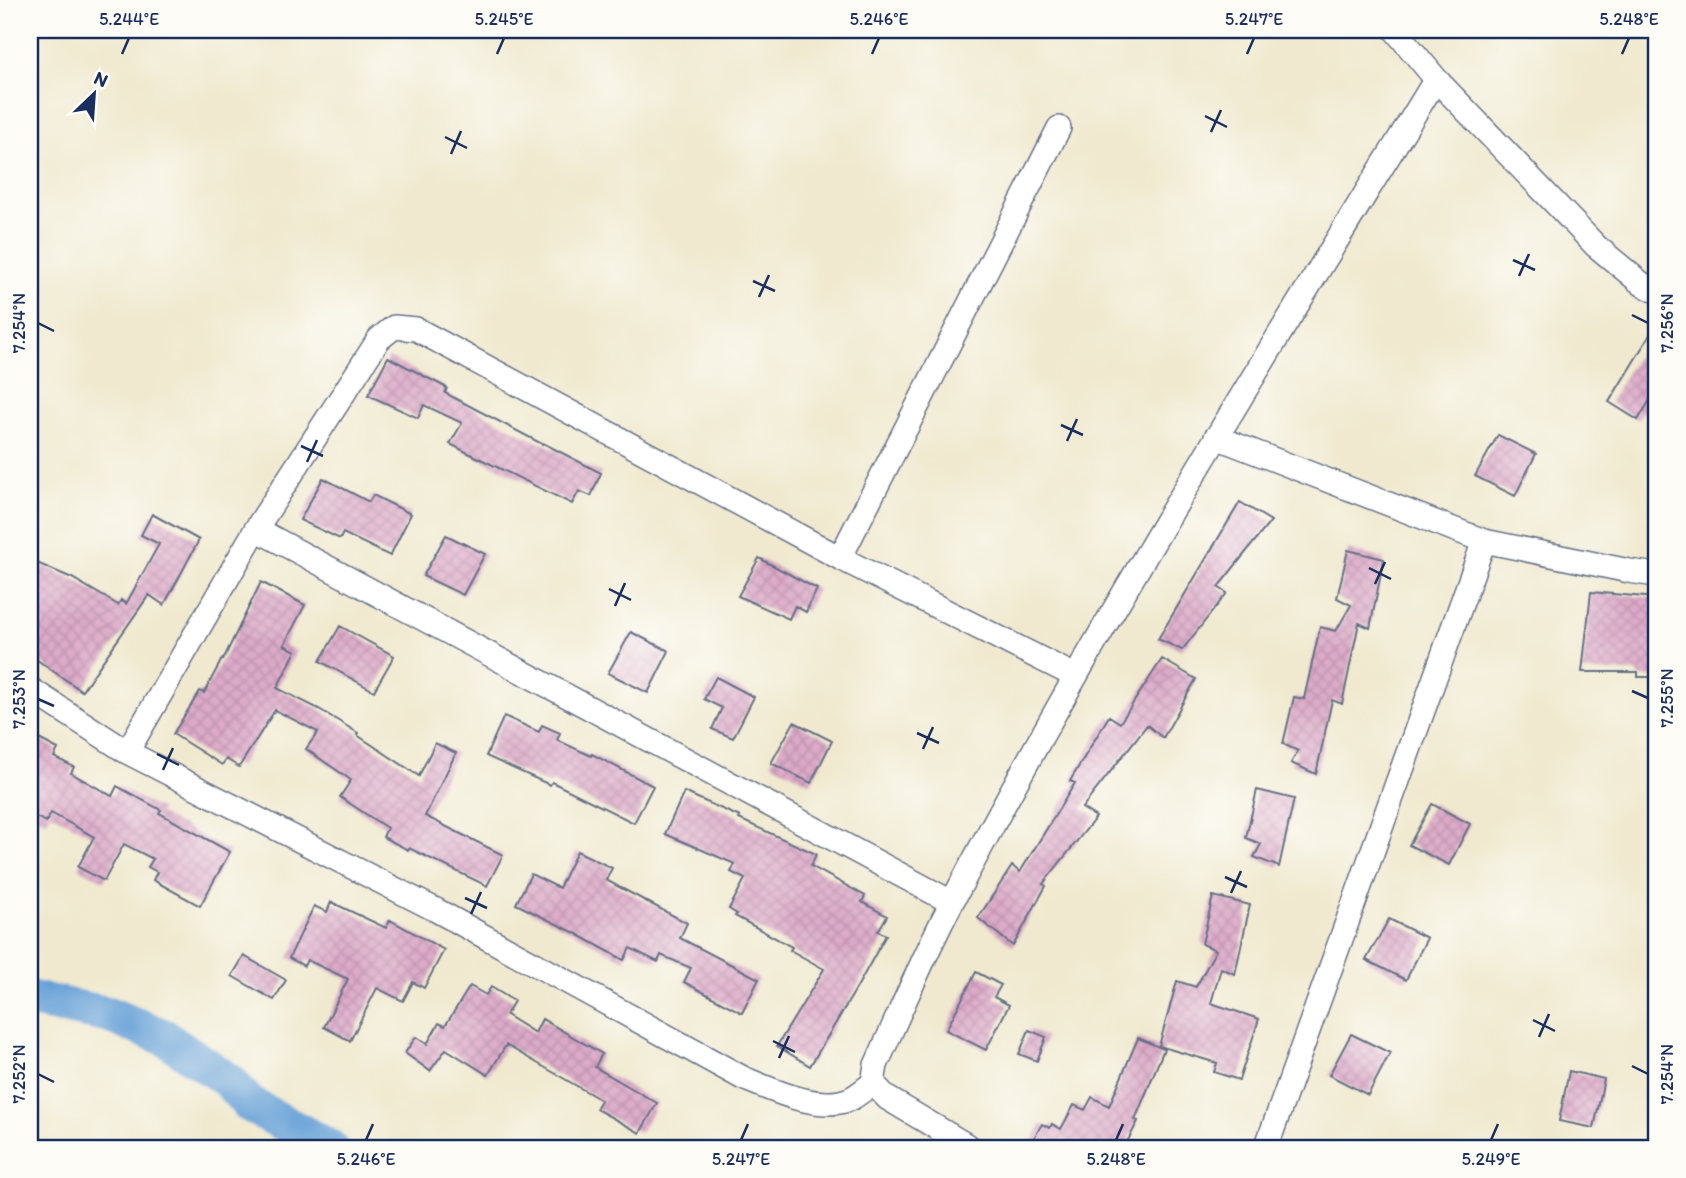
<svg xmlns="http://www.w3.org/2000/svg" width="1686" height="1178" font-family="Itim,sans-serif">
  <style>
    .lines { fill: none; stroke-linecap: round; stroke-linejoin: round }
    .river { stroke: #67a1d7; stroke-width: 37 }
    .building { fill: url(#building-cross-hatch) }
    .minor-casing { stroke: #667086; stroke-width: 26 }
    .minor { stroke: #fff; stroke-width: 23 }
    .ticks { fill: none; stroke: #1b2f5e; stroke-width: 2.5 }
    .neatline { fill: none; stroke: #1b2f5e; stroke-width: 2.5 }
    .ticks-label { font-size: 18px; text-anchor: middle; fill: #1b2f5e }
  </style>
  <defs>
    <pattern id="building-cross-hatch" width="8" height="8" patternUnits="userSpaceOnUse" patternTransform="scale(1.75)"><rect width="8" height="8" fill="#ddabc9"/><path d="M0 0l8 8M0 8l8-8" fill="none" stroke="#bd93af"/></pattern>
  </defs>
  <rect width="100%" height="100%" fill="#fdfcf7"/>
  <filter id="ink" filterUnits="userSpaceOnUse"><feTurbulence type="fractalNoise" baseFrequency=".0143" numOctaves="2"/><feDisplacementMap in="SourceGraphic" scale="14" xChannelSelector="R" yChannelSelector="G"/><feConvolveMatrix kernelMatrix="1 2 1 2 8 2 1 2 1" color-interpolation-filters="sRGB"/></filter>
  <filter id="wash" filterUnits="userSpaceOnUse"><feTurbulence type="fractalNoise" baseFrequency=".00686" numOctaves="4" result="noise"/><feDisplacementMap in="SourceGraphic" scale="28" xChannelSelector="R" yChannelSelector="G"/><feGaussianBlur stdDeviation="1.57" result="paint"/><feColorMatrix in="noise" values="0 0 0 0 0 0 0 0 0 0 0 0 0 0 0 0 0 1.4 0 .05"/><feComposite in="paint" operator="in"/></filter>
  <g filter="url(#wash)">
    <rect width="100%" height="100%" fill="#f0e9cf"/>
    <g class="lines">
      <path class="river" d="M30,999L109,1015L164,1037L229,1081L249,1104L330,1148"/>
    </g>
    <g id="blocks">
      <path class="building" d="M1656,325V390L1638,420L1609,402Z
        M388,357L447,388L445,393L542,444L543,443L601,473L591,496L579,491L572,504L450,444L462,423L424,405L418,418L368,395Z
        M1498,435L1536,454L1515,496L1475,476Z
        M323,478L369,502L373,495L411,514L390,556L343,533L340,539L300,520Z
        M1240,502L1271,521L1218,587L1227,593L1182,650L1158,639Z
        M152,514L199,540L164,605L149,595L82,691L30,655V560L72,578L118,605L121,600L126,604L159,544L141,535Z
        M446,535L485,554L463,595L423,576Z
        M1348,550L1384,559L1370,628L1359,623L1342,704L1332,700L1316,774L1291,763L1298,751L1283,744L1294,697L1304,699L1320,627L1336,631L1351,605L1337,598Z
        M759,558L817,589L806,612L795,606L789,619L738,596Z
        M261,582L305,605L284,645L296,651L277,688L319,709L358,733L357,735L419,776L435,743L456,753L425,816L503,855L487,886L409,848L408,850L383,837L387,828L340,797L351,780L306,749L318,732L275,710L239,767L226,759L222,765L173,734L200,691L204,693L222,659L223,660Z
        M1591,592L1656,598V677H1638V672H1582Z
        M340,626L394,656L374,691L320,661Z
        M631,632L669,651L648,693L608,673Z
        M1162,659L1196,679L1163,738L1147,725L1082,808L1096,817L1043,884L1046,886L1013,946L978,918L1012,866L1020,872L1075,783L1070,781L1109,716L1120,723Z
        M716,677L754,697L733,738L712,729L722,708L704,699Z
        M504,716L539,732L542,725L560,733L557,740L591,756L592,754L653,786L634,823L552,782L550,785L486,756Z
        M794,722L832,741L811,783L771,763Z
        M37,738L58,749L54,757L74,767L71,773L112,796L117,786L161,810L159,813L230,852L200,906L153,880L157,872L148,867L153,859L124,844L104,881L78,867L94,837L51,813L46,822L30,814V753Z
        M1257,790L1294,799L1279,867L1254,857L1261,844L1246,838Z
        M684,792L740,817L739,819L816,854L811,866L865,896L862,902L887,916L878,931L886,935L856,989L810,1066L777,1046L824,969L790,950L792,947L735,916L737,914L729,909L745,879L731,872L735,864L665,834Z
        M1432,804L1470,824L1449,865L1409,845Z
        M577,851L612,868L606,880L687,923L680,938L759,979L742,1013L684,982L691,968L661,955L658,962L630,948L624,960L575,933L516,904L531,874L559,888Z
        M1213,896L1250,905L1235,974L1221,968L1211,1003L1259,1019L1239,1080L1214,1072L1217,1063L1159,1046L1177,981L1196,987L1216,950L1202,944Z
        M331,902L386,928L390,920L444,950L424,988L413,982L403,1001L377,988L350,1041L324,1027L348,979L307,960L304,966L289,958L314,906L327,912Z
        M1389,919L1427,938L1406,980L1366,960Z
        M244,956L286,980L274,1000L232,976Z
        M976,972L1001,985L994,997L1009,1005L986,1050L946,1030Z
        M470,986L486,995L491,987L514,1001L506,1015L535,1033L542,1019L602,1054L595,1067L657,1103L640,1133L596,1109L601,1100L506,1045L488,1075L446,1049L430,1071L405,1053L416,1037L427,1044L439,1023L445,1026Z
        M1029,1030L1046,1037L1037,1061L1019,1054Z
        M1351,1034L1390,1053L1368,1095L1329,1075Z
        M1138,1038L1164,1049L1135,1120L1138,1121L1124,1148H1041L1031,1143L1042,1124L1050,1128L1052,1124L1061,1129L1074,1105L1085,1110L1092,1097L1109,1106Z
        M1569,1071L1604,1079L1594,1128L1559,1121Z"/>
    </g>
  </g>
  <g filter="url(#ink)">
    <use href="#blocks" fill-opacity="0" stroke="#667086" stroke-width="2"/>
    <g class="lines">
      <defs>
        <path id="minor" d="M1395,30L1436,79L1596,246L1642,284L1656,291
          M1216,437L1484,541L1629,571L1656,575
          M256,529L951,902
          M840,558L1059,128
          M30,689L127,752L436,910L743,1078C772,1090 819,1112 850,1099C858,1095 866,1088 873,1083
          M127,752L256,529L379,339L394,327L416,329L840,558L1075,676
          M971,1148L887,1098L873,1083L876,1065C901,1010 925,953 953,900C1100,619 1270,350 1436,79
          M1266,1148L1484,541"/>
      </defs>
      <use href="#minor" class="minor-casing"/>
      <use href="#minor" class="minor"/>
    </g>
  </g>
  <path class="ticks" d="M122,54L129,38M497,54L504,38M872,54L879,38M1247,54L1254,38M1622,54L1629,38M1205,116L1227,127M1211,132L1221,110M445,137L467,148M451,154L461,131M1513,260L1535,270M1519,276L1529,254M753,281L775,291M759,297L769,275M1632,315L1648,323M38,323L54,331M1061,425L1083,435M1067,441L1077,419M301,446L323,456M307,462L317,440M1369,568L1391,579M1375,584L1385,562M609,589L631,600M615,606L625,583M1632,691L1648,698M38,699L54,706M917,733L939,743M923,749L933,727M157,754L179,765M163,770L173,748M1225,877L1247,887M1231,893L1241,871M465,898L487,908M471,914L481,892M1533,1020L1555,1031M1539,1037L1549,1014M773,1041L795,1052M779,1058L789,1036M1632,1066L1648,1074M38,1074L54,1082M366,1140L373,1124M741,1140L748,1124M1116,1140L1123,1124M1491,1140L1498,1124"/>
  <rect width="1686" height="1178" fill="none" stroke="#fdfcf7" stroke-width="77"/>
  <g transform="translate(94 94) rotate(25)" stroke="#fdfcf7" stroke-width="5" paint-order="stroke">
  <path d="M0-5L12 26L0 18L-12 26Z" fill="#1b2f5e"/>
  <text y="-10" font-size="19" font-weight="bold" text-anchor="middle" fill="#1b2f5e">N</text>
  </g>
  <rect x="38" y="38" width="1610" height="1102" class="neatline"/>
  <g class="ticks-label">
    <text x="129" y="25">5.244°E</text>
    <text x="504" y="25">5.245°E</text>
    <text x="879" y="25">5.246°E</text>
    <text x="1254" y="25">5.247°E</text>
    <text x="1629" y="25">5.248°E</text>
    <text transform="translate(1667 323) rotate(-90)" y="6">7.256°N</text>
    <text transform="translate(19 323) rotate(-90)" y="6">7.254°N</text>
    <text transform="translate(1667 698) rotate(-90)" y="6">7.255°N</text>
    <text transform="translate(19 699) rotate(-90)" y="6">7.253°N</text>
    <text transform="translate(1667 1074) rotate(-90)" y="6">7.254°N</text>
    <text transform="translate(19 1074) rotate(-90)" y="6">7.252°N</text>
    <text x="366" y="1165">5.246°E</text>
    <text x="741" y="1165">5.247°E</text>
    <text x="1116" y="1165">5.248°E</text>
    <text x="1491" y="1165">5.249°E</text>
  </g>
</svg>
